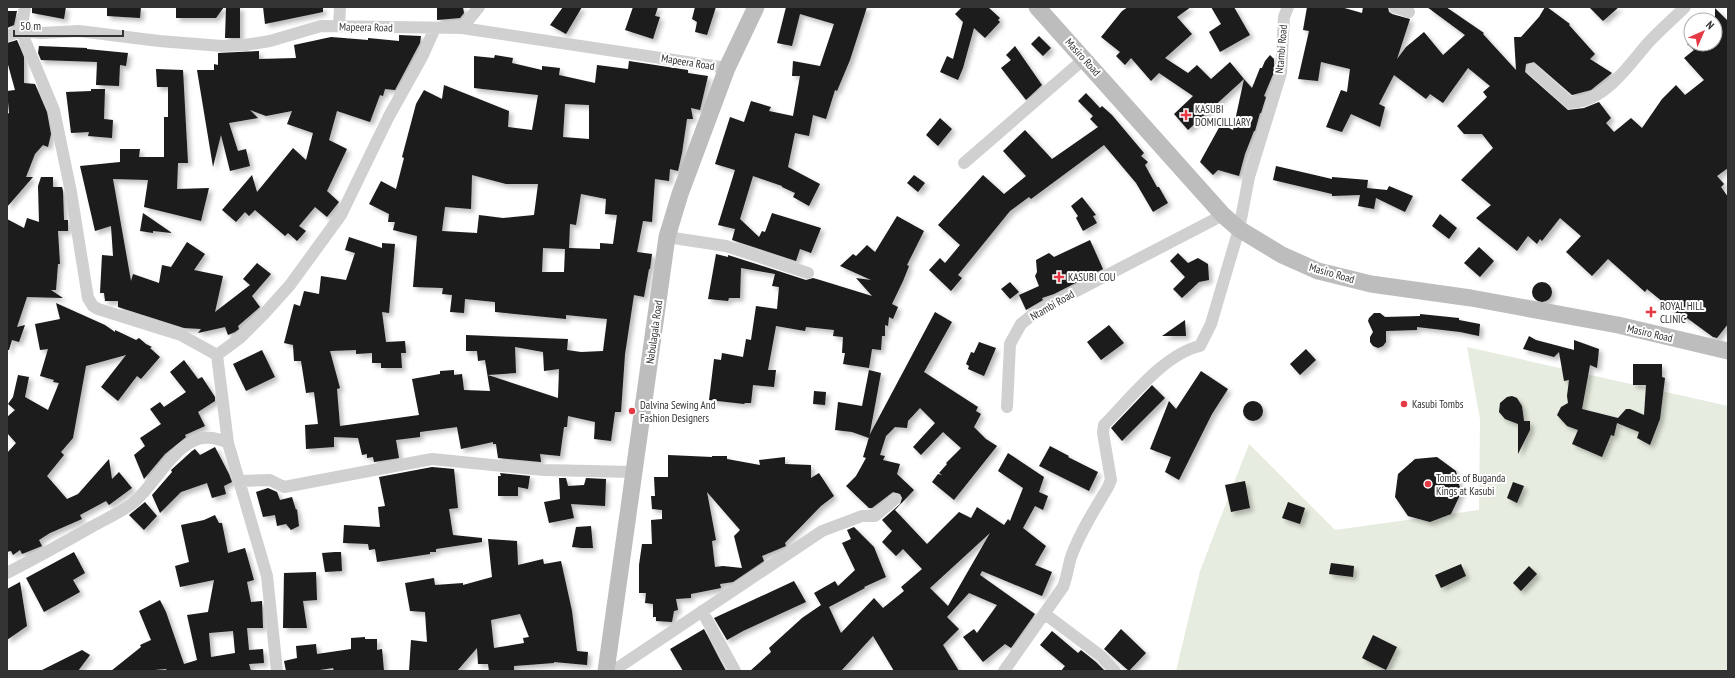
<svg xmlns="http://www.w3.org/2000/svg" width="1735" height="678" font-family="'PT Sans Narrow',sans-serif">
  <style>
    .green { fill: #e6ecdf }
    .building { fill: #1a1a1a; fill-rule: evenodd; filter: url(#shadow) }
    .lines { fill: none; stroke-linecap: round; stroke-linejoin: round }
    .street { stroke: #d0d0d0; stroke-width: 12 }
    .secondary { stroke: #bdbdbd; stroke-width: 17 }
    .poi-dot { fill: #e63946; stroke: #fff; stroke-width: 1.5 }
    .labels { text-anchor: middle; dominant-baseline: central; stroke-width: 4; stroke-linejoin: round; paint-order: stroke }
    .street-label { font-size: 11px; fill: #333; stroke: #fff }
    .poi-label { font-size: 11px; fill: #333; stroke: #fff; text-anchor: start }
  </style>
  <defs>
    <filter id="shadow"><feDropShadow dx="3.5" dy="3.5" stdDeviation="2" flood-color="#0004"/></filter>
  </defs>
  <rect width="100%" height="100%" fill="#fff"/>
  <path class="green" d="M1467,347L1728,406V671H1176L1200,571L1249,444L1335,530L1479,510L1480,419Z"/>
  <path class="building" d="M32,7H66L64,19L32,13Z
    M107,7H141L140,18L107,16Z
    M176,7H224L216,18H176Z
    M226,7H240V38H225Z
    M263,7H323V12L265,24Z
    M437,7H463L464,13L460,18L437,20Z
    M563,7H582L566,34L550,25Z
    M633,7H658L655,16L660,17L653,39L625,30Z
    M695,7H716L707,35L695,32L697,22L692,19Z
    M786,7H867L850,60L837,91L835,90L826,119L813,115L809,136L795,133L788,167L820,184L809,206L793,197L795,193L782,187V186L753,176L740,219L759,237L762,231L765,232L772,213L821,228L811,253L800,249L796,261L732,240L735,229L718,225L735,170L715,164L730,117L744,122L751,101L771,107L769,111L793,116L800,76H792L793,61L820,66L834,24L800,14L792,46L777,43Z
    M962,7H988L1000,18L998,20L1000,22L985,38L974,28L963,68L958,80L940,72L947,56L953,59L963,22L955,14Z
    M1128,7H1191L1177,17L1192,34L1165,58L1188,73L1197,65L1211,79L1230,62L1244,79L1188,130L1174,114L1193,96L1159,73L1151,81L1131,58L1125,65L1116,56L1120,52L1101,37L1122,11Z
    M1211,7H1234L1250,35L1220,52L1209,32L1221,24Z
    M1307,7H1341L1362,13L1363,7H1388L1389,12L1392,14L1410,19L1397,59L1406,47L1424,32L1443,55L1465,35L1427,7H1446L1484,33L1483,34L1516,70L1514,37H1521L1539,17L1545,7H1547L1570,24L1569,25L1595,54L1590,59L1612,73L1591,90L1572,95L1534,62L1526,64L1525,72L1568,110L1584,108L1599,102L1611,118L1606,123L1614,132L1631,118L1642,128L1662,99L1676,85L1685,95L1704,80L1684,58L1694,50L1687,44H1715V8L1728,21V168L1717,176L1724,184L1721,187L1728,197V324L1717,338L1713,337L1687,318L1685,320L1647,289L1645,292L1608,259L1592,276L1566,252L1581,236L1560,218L1542,241L1540,239L1537,244L1528,236L1517,251L1476,218L1491,205L1461,180L1493,148L1482,134H1464L1457,126L1487,97L1483,92L1490,86L1468,68L1443,103L1430,94L1426,99L1394,75L1379,104L1385,107L1380,127L1351,114L1342,132L1326,127L1341,90L1347,92L1350,69L1321,62L1318,81L1298,79L1309,31L1303,30Z
    M1589,7H1619L1603,21Z
    M7,11H17L14,25L7,28Z
    M399,35L421,36L420,43L395,90L385,89L383,96L380,95L370,122L337,111L329,140L347,149L327,191L339,202L327,217L315,207L299,226L306,231L297,241L288,233L285,236L255,210L249,216L245,212L236,222L222,210L252,175L257,192L293,148L306,160L313,133L287,124L292,111L266,116L250,110L258,118L229,123L238,151L246,149L250,166L230,171L221,135L213,167L197,70H214V64L218,65V53L259,51V59L296,58L294,45L331,37L368,40V38L399,41Z
    M1039,36L1051,48L1043,56L1031,44Z
    M17,40L24,57V83L35,84L47,112L51,134L48,147L43,145L35,154L26,177H33L7,207V114L9,113L7,91L15,90L7,61V43Z
    M39,46L87,48V49L128,53L126,66L120,65L119,86L96,85L97,62L41,60L38,53Z
    M1015,46L1042,85L1026,100L1001,68L1011,60L1006,55Z
    M495,55L513,58L512,63L542,70V66L560,68L559,75L595,83L597,65L628,69L629,61L688,70V73L708,76L700,110L691,108L693,119H687L682,153L678,171L670,169L669,181L655,179L652,222L643,221L637,252L652,254L650,269H649L644,297L634,295L625,354L621,412H615L611,441L594,439L595,422L568,416L567,427H564L560,456L540,454L541,462L498,458L496,444H493V442L461,449L457,427L420,432V437L396,440L399,458L374,462L373,457L367,458V454L362,455L358,438L334,437V447L306,449L305,425L318,424L314,392L306,393L301,361H294L293,345L284,343L294,304L300,306L304,291L319,294L321,276L346,280L355,253L345,250L349,237L382,248V243L395,244L389,313L382,312L386,342L405,341L406,353H401L402,368H381V363H372V353L356,354V350L330,351L340,388L337,389L340,426L419,415L412,379L440,374V371L454,370V375L462,374L464,390L490,391L485,360L478,361L477,351H466V335L568,339L567,350L581,352L603,351L607,319L566,315V319L495,312V302L465,299L464,313L450,312L452,295L442,294L443,288L413,287L417,236L393,230L395,222H388L389,214L369,204L381,181L396,189L404,158L402,157L416,104L424,90L442,99L444,85L509,111L508,127L532,130L538,95L474,88V56L494,58ZM565,104L589,105V139L563,137ZM472,175L506,184H538L534,215L503,218L479,215L477,233L442,231L445,207L471,209ZM581,194L606,199L605,214L617,215L613,244L600,243V249L569,248L570,224L576,225ZM543,248L565,249L564,272H542ZM515,347L543,352L544,371L559,369L558,398L488,375L516,373Z
    M1270,55L1274,59V72L1264,96L1266,97L1261,113H1260L1255,131H1254L1245,154L1239,176L1218,170L1213,175L1200,162L1221,124L1233,130L1244,79L1252,88L1260,68H1262L1265,61Z
    M156,69L183,70L188,163H178L177,189L209,188L201,221L144,207L148,180L113,179L131,281L133,274L159,283L162,265L171,267L187,242L205,254L194,270L223,276L215,312L250,285L243,279L257,263L271,274L252,296L260,307L238,326L239,329L235,332L228,335L225,327L198,333L201,329L184,328L118,307V301H105L104,293H100L102,255L113,256L111,226L95,231L80,166L120,162V149H140L139,157H164V117H168V87H157Z
    M91,89H105L104,119L113,120L112,138L88,136L89,132L71,133L66,92L91,91Z
    M1086,93L1100,108L1102,106L1112,115L1144,153L1141,156L1148,162L1145,165L1157,187H1159L1168,203L1153,212L1136,183L1104,145L1031,199L1029,197L1010,211L958,275L962,278L951,291L929,270L940,258L945,263L960,245L938,225L983,175L1004,194L1026,176L1003,151L1025,130L1052,159L1098,127L1090,119L1093,116L1078,101Z
    M940,118L952,129L938,146L926,135Z
    M1276,166L1332,179V177L1368,180L1367,188L1387,190L1389,186L1413,196L1405,212L1376,198L1374,209L1358,206L1360,195L1332,196V194L1273,180Z
    M914,175L925,183L918,192L907,183Z
    M41,177H53V187H62L63,191L64,220H68V231H58L60,264H58L56,290H51L63,298L27,297L17,327L25,325L19,342L12,340L9,350H7V219L24,228L27,218L39,222L38,186Z
    M1082,197L1096,215L1093,216L1097,223L1083,231L1076,218L1078,216L1071,206Z
    M143,213L172,233L153,231V233L140,231Z
    M1440,214L1457,228L1449,239L1432,226Z
    M897,216L924,231L907,265L909,266L903,281L892,304L898,307L893,319L889,317L888,326L885,325V336H882L881,350L872,349L869,368L843,364L845,353H842L843,337L833,336L834,330L806,327L805,331L776,326L768,370H776L774,387L753,385L751,403H745L744,404L709,400L714,359L721,360L722,353L743,357L746,339L751,340L756,306L777,309L779,287L772,286L775,274L741,268L740,298H729L728,301L708,299L716,254L728,257V255L806,280L813,278L820,280L872,296L856,278L871,280L840,266L853,254L856,256L867,245L875,252Z
    M1090,240L1103,269L1054,294L1042,298L1043,300L1026,310L1019,295L1039,286L1035,276L1037,272L1036,260L1049,253L1054,257Z
    M1479,247L1494,261L1480,277L1464,263Z
    M1178,253L1188,263L1198,258L1208,264L1209,280L1199,282L1182,298L1173,289L1185,277L1170,261Z
    M1532 292a10 10 0 1 1 20 0a10 10 0 1 1-20 0Z
    M1010,282L1019,292L1010,299L1001,289Z
    M56,303L105,325L115,332V330L136,340L139,338L146,344L152,347L150,348L160,357L141,379L137,376L118,401L101,387L126,355L86,366L73,438L61,452L64,455L47,476L67,499L78,494L109,459L112,479L119,472L132,488L109,505L106,501L80,515L82,519L50,533L39,540L42,546L22,554L20,550L13,555L11,551L7,552V453L16,443L7,433V417L15,410L8,404L13,397L18,375L29,377L25,397L48,410L59,383L53,382L54,380L40,376L48,349L40,350L35,324L60,319Z
    M935,312L952,322L924,372L978,407L976,411L981,414L974,427L986,439L997,446L954,500L932,482L938,474L942,475L939,473L947,464L946,463L961,448L943,432L921,455L913,447L935,423L920,408L908,421L907,428L895,427L886,436L880,455L885,456L883,460L900,464L897,474L914,490L895,510L927,544L959,512L971,518L977,507L1004,525L1008,519L1010,521L1023,488L998,471L1008,453L1044,477L1039,492L1048,496L1043,510L1035,506L1023,528L1046,546L1035,565L1052,572L1042,596L982,571L980,575L1035,614L1011,648L1005,644L983,662L963,637L974,629L977,633L997,605L969,593L947,617L959,629L943,645L959,671H894L873,636L841,671H750L771,652L769,648L802,618L821,605L814,593L835,581L838,586L855,570L842,543L851,539L847,530L854,527L874,547L886,577L864,587L865,588L829,607L841,633L874,598L883,608L904,591L901,587L922,569L903,549L896,556L882,542L892,531L882,520L900,504L902,498L900,494L893,492L872,508H869L846,486L856,476L866,458L863,457L870,434ZM990,533L948,606L930,588Z
    M1374,313H1380L1385,317L1420,316V314L1459,318V320L1480,324L1479,336L1460,332L1417,327V330L1386,331V342L1383,346L1378,348L1373,346L1370,342V337L1373,332L1368,321L1369,318Z
    M1185,320L1186,336H1162Z
    M1109,325L1124,343L1101,360L1087,342Z
    M1529,336L1536,340L1574,350V340L1599,349L1597,368L1590,365L1582,409L1618,418L1626,409H1630L1644,415L1646,385H1633V364H1662V377L1665,378L1660,419L1650,445L1637,438L1639,432L1617,423L1614,436L1611,435L1602,457L1572,444L1578,430L1567,426L1557,415L1561,407L1568,403L1567,396L1569,380L1564,381L1559,352L1554,357L1523,349Z
    M979,342L996,348L984,376L968,369L969,366L966,364L971,352L974,353Z
    M1306,349L1316,360L1300,375L1290,364Z
    M262,350L275,377L246,391L233,364Z
    M184,360L198,379L202,377L215,397V401L198,412L205,426L185,435L186,437L165,454L144,479L134,455L145,446L140,438L161,424L150,409L160,402L164,407L186,392L170,372Z
    M869,370L881,373L869,438L852,432L835,430L838,402L862,406Z
    M1201,371L1228,389L1212,414L1179,480L1165,472L1171,457L1150,449L1169,401L1176,409Z
    M1152,385L1165,398L1122,441L1111,428Z
    M814,391L826,392L825,405L813,404Z
    M1512,396L1517,398L1522,406L1524,421H1530V430L1518,454V424L1505,419L1499,412L1500,403L1507,397Z
    M1243 411a10 10 0 1 1 20 0a10 10 0 1 1-20 0Z
    M1050,446L1069,456L1068,457L1098,472L1089,491L1039,466Z
    M215,447L229,474L232,482L224,486L226,494L212,498L207,483L181,492L160,513L152,495L172,472L171,470L192,451L195,449L200,455Z
    M668,455L712,457V456H727V459L760,465L759,460L785,457V464L811,465V478L819,473L834,496L821,506L785,543L786,546L762,556L764,561L733,582L720,584L721,588L691,594V598L676,599L678,610L674,611L672,622L656,621V617H653V604L645,603L646,593H639V565L642,544H652L651,520L662,519V510L652,509L651,496H655L654,477H668ZM707,492L740,530L734,536L742,568L723,566L715,567L712,541L716,540Z
    M1437,457L1456,471L1461,493L1451,514L1430,522L1408,516L1395,497L1398,474L1415,459Z
    M432,467L454,469L458,508L449,509L453,535L482,538V542L436,549V552H430V554L377,562L375,549L369,550L368,544L343,543L344,525L380,527L378,507L385,506L379,477Z
    M500,473L530,476L528,489L518,487V496H498V476H501Z
    M559,478H566L568,486L584,485L586,478L606,479L605,506L571,504L574,518L549,523L544,502L560,499Z
    M1245,481L1250,508L1231,512L1225,485Z
    M1513,482L1524,486L1517,503L1507,498Z
    M268,488L277,492L280,500L292,497L296,510L297,509L299,526L291,530L286,524L277,526L275,515L263,517L256,492Z
    M145,502L157,516L144,530L129,515Z
    M1288,502L1305,508L1300,524L1282,518Z
    M215,515L219,523H222L228,553L245,548L254,580L247,582L251,602L262,601L263,628H247L249,650L263,649L264,663L249,664L251,671H167L166,669L143,671H111L141,647L140,645L151,640L139,611L160,600L166,612L184,664L197,660L187,615L208,612L214,580L180,587L175,566L189,562L181,525L204,520ZM233,631L235,653L211,657L209,633Z
    M591,526L593,548H582L572,547L576,527Z
    M488,539L517,541L518,565L543,559L544,564L561,561L572,611L577,651L588,652L587,665L554,662V663L514,666V670L489,671L488,664H478L477,648L457,671H409L411,640L427,642L425,612L410,611L405,583L434,578L435,585L463,583V585L492,577ZM520,614L529,637L523,638L524,643L494,648L491,620Z
    M74,552L85,573L73,580L80,592L44,612L26,578Z
    M335,552H341L342,571L325,572L322,553Z
    M1331,563L1354,566L1353,577L1329,574Z
    M1461,564L1466,576L1441,588L1435,575Z
    M1529,566L1537,574L1521,591L1513,583Z
    M316,572L317,600L303,601L307,628H283L284,573Z
    M794,581L806,602L743,631L727,640L714,618Z
    M20,582L27,626L7,640V589Z
    M704,629L720,660L726,671H683L670,649Z
    M1121,629L1146,653L1129,671L1104,649Z
    M1052,631L1078,653L1081,650L1096,662L1105,671H1061L1065,666L1040,645Z
    M1373,635L1397,647L1386,670L1362,658Z
    M365,637V639H377V650L382,649L384,671H334L333,668L313,671H286L284,661L297,658L296,646L316,644L317,654L351,649V638Z
    M82,650L90,655L78,671H40Z"/>
  <g class="lines">
    <path class="street" d="M25,7L21,31L54,110L71,192L88,298L93,306L98,309L181,335L217,355
      M1395,7L1409,12
      M339,26L340,7
      M462,28L479,7
      M7,36L21,31L41,33L79,31L159,41L222,46L245,45L270,41L321,26L462,28L727,68
      M1532,69L1570,103C1605,102 1627,67 1648,43C1659,31 1673,19 1685,7
      M964,163L1084,59
      M667,237L726,246L808,273
      M1007,407L1010,344L1021,324L1036,312L1223,215
      M240,481L270,480L284,487L432,459L544,470L634,472
      M7,573C36,558 65,542 93,526C106,519 121,512 133,503C156,484 169,450 198,439C209,436 218,438 228,443
      M702,611L735,671
      M1045,614L1101,656L1115,671
      M277,671L267,576L228,443L217,355L240,338L264,314L290,285L341,215L389,116L422,57L435,28
      M613,671L822,531L862,516H875L895,499
      M1004,671L1063,587C1067,577 1068,567 1071,557C1080,532 1095,509 1108,487L1111,480L1103,433L1104,425C1130,399 1164,354 1200,346L1211,324L1239,229L1249,177L1281,73L1284,17L1288,7"/>
    <path class="secondary" d="M1037,7L1223,215L1239,229L1282,255L1318,271L1371,284L1471,298L1618,325L1728,351
      M606,671L667,237L680,194L727,68L756,7"/>
  </g>
  <g class="poi-dot">
    <path d="M1184 109h4v4h4v4h-4v4h-4v-4h-4v-4h4z"/>
    <path d="M1057 271h4v4h4v4h-4v4h-4v-4h-4v-4h4z"/>
    <path d="M1649 306h4v4h4v4h-4v4h-4v-4h-4v-4h4z"/>
    <circle cx="1404" cy="404" r="4"/>
    <circle cx="632" cy="411" r="4"/>
    <circle cx="1428" cy="484" r="4"/>
  </g>
  <g class="labels">
    <g class="street-label">
      <text transform="translate(366 27) rotate(1)">Mapeera Road</text>
      <text transform="translate(1281 49) rotate(-85)">Ntambi Road</text>
      <text transform="translate(1083 57) rotate(48)">Masiro Road</text>
      <text transform="translate(688 62) rotate(9)">Mapeera Road</text>
      <text transform="translate(1332 273) rotate(16)">Masiro Road</text>
      <text transform="translate(1052 305) rotate(-30)">Ntambi Road</text>
      <text transform="translate(654 332) rotate(-82)">Nabulagala Road</text>
      <text transform="translate(1650 333) rotate(13)">Masiro Road</text>
    </g>
    <g class="poi-label">
      <text x="1195" y="109">KASUBI<tspan x="1195" dy="13">DOMICILLIARY</tspan></text>
      <text x="1068" y="277">KASUBI COU</text>
      <text x="1660" y="306">ROYAL HILL<tspan x="1660" dy="13">CLINIC</tspan></text>
      <text x="1412" y="404">Kasubi Tombs</text>
      <text x="640" y="405">Dalvina Sewing And<tspan x="640" dy="13">Fashion Designers</tspan></text>
      <text x="1436" y="478">Tombs of Buganda<tspan x="1436" dy="13">Kings at Kasubi</tspan></text>
    </g>
  </g>
  <rect width="1735" height="678" fill="none" stroke="#333333" stroke-width="16"/>
  <g transform="translate(1703 32) rotate(45)"><circle r="19" fill="#ffffff" stroke="#adadad"/>
  <path d="M0-3L7 15L0 10L-7 15Z" fill="#e63946"/>
  <text y="-6" font-size="11" font-weight="bold" text-anchor="middle" fill="#333333">N</text>
  </g>
  <path d="M14 30v6h109v-6" fill="none" stroke="#333333" stroke-width="2"/>
  <text x="20" y="30" font-size="12" fill="#333333" stroke="#ffffff" stroke-width="3" paint-order="stroke">50 m</text>
</svg>
